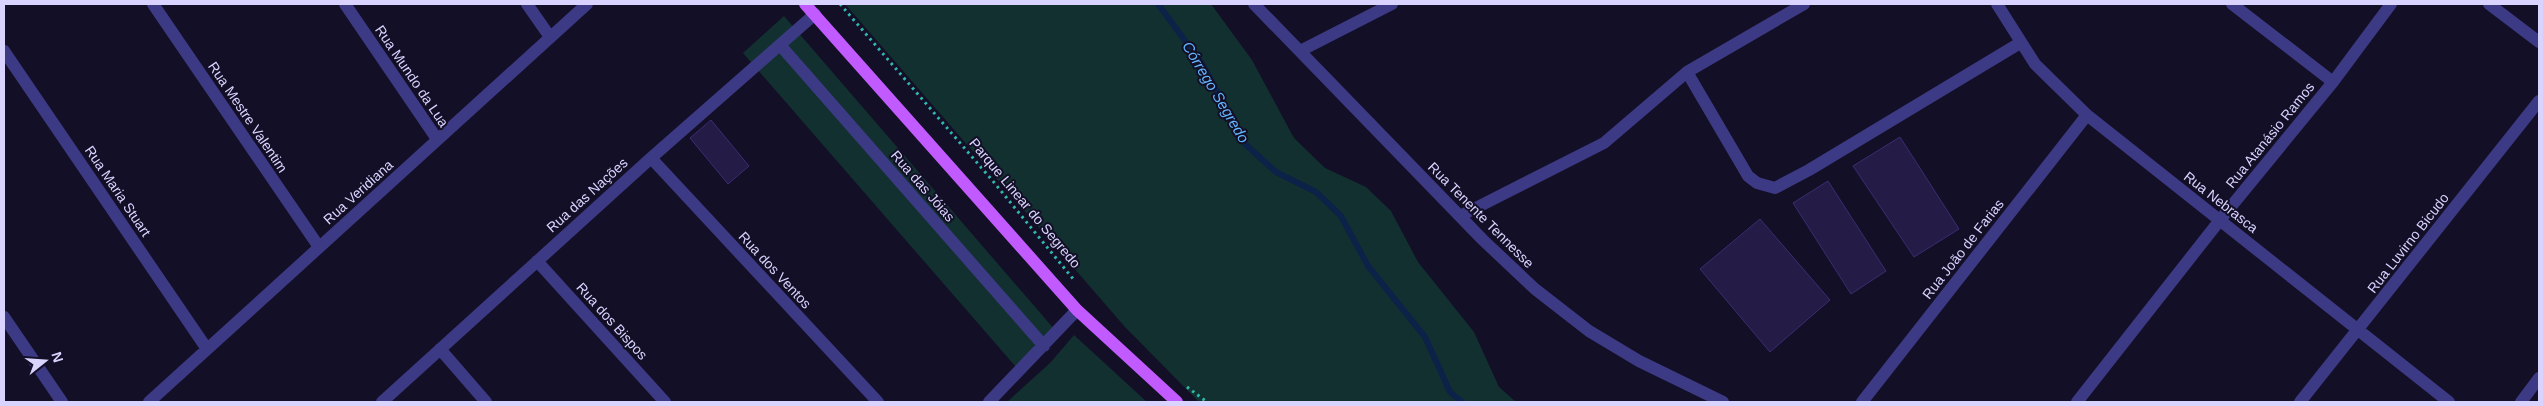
<svg xmlns="http://www.w3.org/2000/svg" width="2543" height="406" font-family="Helvetica,sans-serif">
  <style>
    .green { fill: #12302f }
    .lines { fill: none; stroke-linecap: round; stroke-linejoin: round }
    .stream { stroke: #0c2248; stroke-width: 6 }
    .building { fill: #241b47; stroke: #3b2d73 }
    .path { stroke: #2fb8b0; stroke-width: 3; stroke-dasharray: 2.5 4; stroke-linecap: butt }
    .minor { stroke: #3d3a85; stroke-width: 12 }
    .major { stroke: #c25bff; stroke-width: 12 }
    .labels { text-anchor: middle; dominant-baseline: central; stroke-width: 4; stroke-linejoin: round; paint-order: stroke }
    .street-label { font-size: 14px; fill: #d9d4ff; stroke: #130f26 }
    .water-label { font-size: 15px; font-style: italic; fill: #62b6ff; stroke: #130f26 }
  </style>
  <rect width="100%" height="100%" fill="#130f26"/>
  <path class="green" d="M845,4H1211L1252,60L1294,138L1325,168L1366,187L1391,211L1418,262L1474,332L1499,387L1516,402H1199L1125,327Z
    M784,16L1055,330L1016,367L743,53Z
    M1074,335L1147,402H1007L1050,363Z"/>
  <g class="lines">
    <path class="stream" d="M1158,4L1203,65L1244,143L1276,172L1316,192L1341,216L1368,266L1425,337L1450,392L1462,402"/>
  </g>
  <path class="building" d="M711,120L749,166L728,184L690,138Z
    M1900,137L1959,229L1914,257L1853,166Z
    M1828,181L1886,271L1851,294L1793,203Z
    M1760,219L1830,300L1770,352L1700,269Z"/>
  <g class="lines">
    <path class="path" d="M840,4L992,180L1074,280
      M1187,387L1207,402"/>
    <path class="minor" d="M153,4L319,247
      M345,4L437,139
      M527,4L550,37
      M1254,4L1483,240L1535,289L1589,331L1639,361L1723,402
      M1997,4L2035,64L2087,115L2449,402
      M2232,4L2333,82
      M2489,4L2539,42
      M780,45L1044,346
      M4,51L207,349
      M1300,51L1392,4
      M1687,72L1748,176L1757,183L1775,188L1809,170L2020,43
      M651,158L878,402
      M1460,216L1604,143L1687,72L1804,4
      M537,261L665,402
      M4,317L62,402
      M440,349L486,402
      M149,402L587,4
      M382,402L651,158L815,14
      M989,402L1077,310
      M1862,402L2087,115
      M2077,402L2220,220L2333,82L2391,4
      M2300,402L2539,101
      M2521,402L2539,378"/>
    <path class="major" d="M805,4L1077,310L1177,402"/>
  </g>
  <g class="labels">
    <g class="street-label">
      <text transform="translate(412 76) rotate(56)">Rua Mundo da Lua</text>
      <text transform="translate(248 117) rotate(56)">Rua Mestre Valentim</text>
      <text transform="translate(2270 135) rotate(-51)">Rua Atanásio Ramos</text>
      <text transform="translate(923 186) rotate(49)">Rua das Jóias</text>
      <text transform="translate(118 191) rotate(56)">Rua Maria Stuart</text>
      <text transform="translate(358 192) rotate(-42)">Rua Veridiana</text>
      <text transform="translate(587 195) rotate(-42)">Rua das Nações</text>
      <text transform="translate(2221 202) rotate(38)">Rua Nebrasca</text>
      <text transform="translate(1025 203) rotate(50)">Parque Linear do Segredo</text>
      <text transform="translate(1481 215) rotate(45)">Rua Tenente Tennesse</text>
      <text transform="translate(2408 243) rotate(-52)">Rua Luvirno Bicudo</text>
      <text transform="translate(1963 249) rotate(-52)">Rua João de Farias</text>
      <text transform="translate(775 270) rotate(47)">Rua dos Ventos</text>
      <text transform="translate(612 321) rotate(48)">Rua dos Bispos</text>
    </g>
    <g class="water-label">
      <text transform="translate(1216 92) rotate(59)">Córrego Segredo</text>
    </g>
  </g>
  <rect width="2543" height="406" fill="none" stroke="#d9d4ff" stroke-width="10"/>
  <g transform="translate(45 361) rotate(73)" stroke="#130f26" stroke-width="4" paint-order="stroke">
  <path d="M0-4L9 19L0 12L-9 19Z" fill="#d9d4ff"/>
  <text y="-8" font-size="14" font-weight="bold" text-anchor="middle" fill="#d9d4ff">N</text>
  </g>
</svg>
